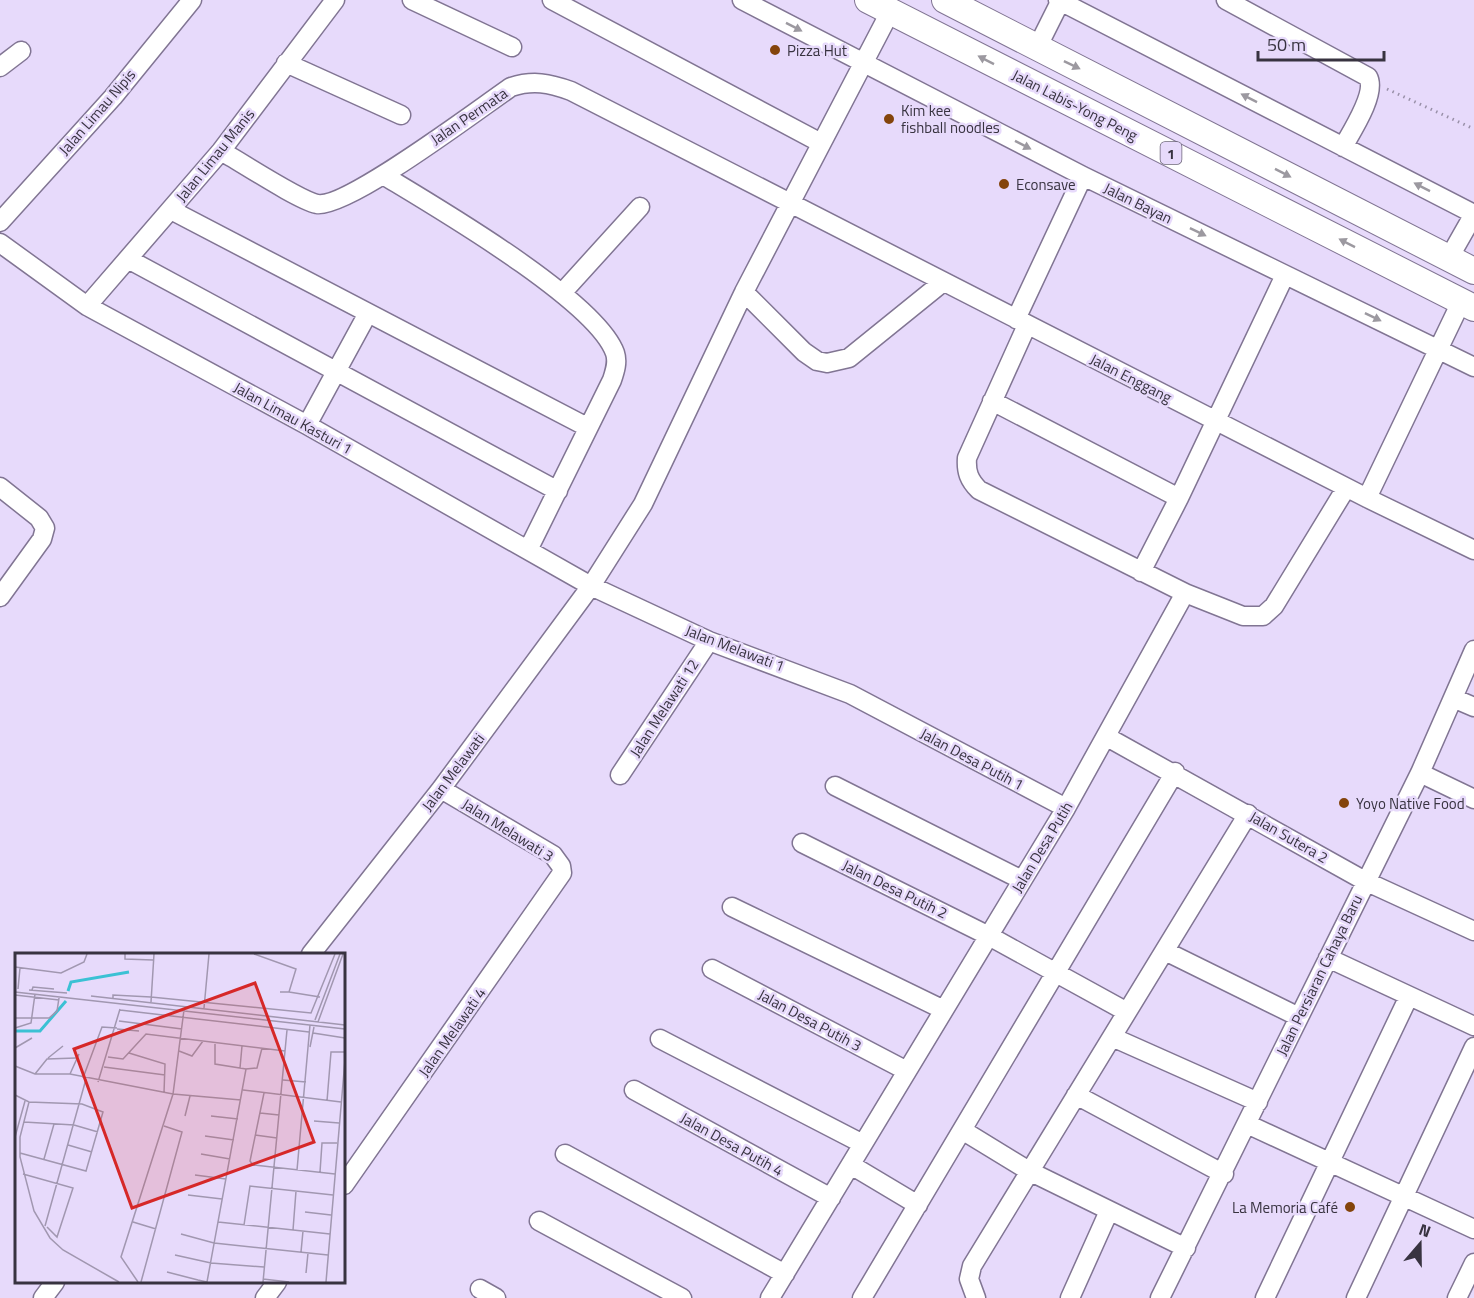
<svg xmlns="http://www.w3.org/2000/svg" width="1474" height="1298" font-family="'Titillium Web',sans-serif">
  <style>
    .lines { fill: none; stroke-linecap: round; stroke-linejoin: round }
    .minor-casing { stroke: #817593; stroke-width: 21 }
    .highway-casing { stroke: #817593; stroke-width: 28 }
    .path { stroke: #9990a8; stroke-width: 3; stroke-dasharray: 1.5 4.5; stroke-linecap: butt }
    .minor { stroke: #fff; stroke-width: 18 }
    .highway { stroke: #fff; stroke-width: 26 }
    .oneway { fill: #9c99a0 }
    .poi-dot { fill: #84440b; stroke: #e7dafb; stroke-width: 2 }
    .labels { text-anchor: middle; dominant-baseline: central; stroke-width: 5; stroke-linejoin: round; paint-order: stroke }
    .shield { fill: #e7dafb; stroke: #6c6578; stroke-width: 1.5 }
    .shield-label { font-size: 14px; font-weight: bold; fill: #383340 }
    .poi-label { font-size: 15px; fill: #383340; stroke: #e7dafb; text-anchor: start }
    .street-label { font-size: 15px; fill: #383340; stroke: #e7dafb }
    .inset-river { fill: none; stroke: #3bc1d4; stroke-width: 3 }
    .inset-road { fill: none; stroke: #a197b0; stroke-width: 1.5 }
    .view { fill: #d62828; fill-opacity: 0.15; stroke: #d62828; stroke-width: 3 }
    .inset-edge { fill: none; stroke: #383340; stroke-width: 3 }
  </style>
  <rect width="100%" height="100%" fill="#e7dafb"/>
  <g class="lines">
    <defs>
      <path id="minor" d="M412,0L512,47
        M552,0L821,143
        M742,0L1083,176L1474,367
        M1058,0L1474,214L1449,258
        M1226,0L1368,77C1377,93 1352,131 1343,147
        M1037,48L1061,0
        M286,63L401,115
        M0,67L21,51
        M221,151C241,162 298,200 317,204C347,209 480,108 511,87C533,80 549,83 571,91L1367,498L1474,550
        M383,175C434,206 596,300 615,353C618,362 615,371 612,380L528,550
        M171,210L587,427
        M0,222L113,97L192,0
        M0,243L87,306L307,425L591,586L709,641L850,694L1066,808
        M128,259L558,491
        M744,292L804,352L817,361L827,363L849,358L943,282
        M562,293L640,207
        M87,306L221,151L335,0
        M1016,319L1083,176
        M1027,325L967,458C966,472 969,480 979,490L1185,593
        M992,401L1179,498
        M307,425L368,313
        M0,487L39,518L45,528L42,539L0,597
        M1367,498L1461,302
        M1141,572L1179,498L1285,275
        M1453,698L1474,707
        M1107,737L1365,881L1474,931
        M1420,773L1474,799
        M620,775L709,641
        M835,786L1022,880
        M802,843L989,936L1127,1012
        M732,907L944,1010
        M1165,951L1299,1017
        M311,954L441,789L591,586L643,504L744,292L890,12
        M1328,958L1474,1026
        M712,969L907,1071
        M1112,1037L1258,1102
        M660,1039L863,1144
        M634,1090L831,1198
        M1076,1095L1224,1174
        M1247,1124L1474,1229
        M962,1130L1029,1171L1186,1248
        M565,1154L785,1274
        M851,1165L918,1205
        M344,1185L562,873L561,866L553,855L441,789
        M539,1221L682,1298
        M480,1289L496,1298
        M43,1298L55,1282
        M265,1298L277,1282
        M770,1298L1066,808L1185,593L1243,616H1263L1274,606L1346,488
        M862,1298L1175,772
        M976,1298L969,1279L972,1266L1248,814
        M1070,1298L1109,1211
        M1160,1298L1420,773L1474,650
        M1265,1298L1409,996
        M1356,1298L1474,1047
        M1457,1298L1474,1263"/>
      <path id="highway" d="M868,0L1474,308
        M945,0L1474,271"/>
    </defs>
    <use href="#minor" class="minor-casing"/>
    <use href="#highway" class="highway-casing"/>
    <path class="path" d="M1387,89L1474,129"/>
    <use href="#minor" class="minor"/>
    <use href="#highway" class="highway"/>
  </g>
  <defs><path id="oneway-solid" d="M-6-.8H1V-3.2L6.5 0L1 3.2V.8H-6Z" transform="scale(1.5)"/></defs>
  <g class="oneway">
    <use href="#oneway-solid" transform="translate(794 27) rotate(27)"/>
    <use href="#oneway-solid" transform="translate(986 60) rotate(-153)"/>
    <use href="#oneway-solid" transform="translate(1072 65) rotate(26)"/>
    <use href="#oneway-solid" transform="translate(1249 98) rotate(-153)"/>
    <use href="#oneway-solid" transform="translate(1023 145) rotate(27)"/>
    <use href="#oneway-solid" transform="translate(1283 173) rotate(27)"/>
    <use href="#oneway-solid" transform="translate(1422 187) rotate(-153)"/>
    <use href="#oneway-solid" transform="translate(1198 232) rotate(26)"/>
    <use href="#oneway-solid" transform="translate(1347 243) rotate(-153)"/>
    <use href="#oneway-solid" transform="translate(1373 317) rotate(26)"/>
  </g>
  <g class="poi-dot">
    <circle cx="775" cy="50" r="6"/>
    <circle cx="889" cy="119" r="6"/>
    <circle cx="1004" cy="184" r="6"/>
    <circle cx="1344" cy="803" r="6"/>
    <circle cx="1350" cy="1207" r="6"/>
  </g>
  <g class="labels">
    <rect class="shield" x="1160.5" y="142" width="21" height="22" rx="4.5"/>
    <g class="shield-label">
      <text x="1171" y="153">1</text>
    </g>
    <g class="poi-label">
      <text x="787" y="50">Pizza Hut</text>
      <text x="901" y="110">Kim kee<tspan x="901" dy="17">fishball noodles</tspan></text>
      <text x="1016" y="184">Econsave</text>
      <text x="1356" y="803">Yoyo Native Food</text>
      <text x="1338" y="1207" text-anchor="end">La Memoria Café</text>
    </g>
    <g class="street-label">
      <text transform="translate(1075 105) rotate(27)">Jalan Labis-Yong Peng</text>
      <text transform="translate(97 112) rotate(-49)">Jalan Limau Nipis</text>
      <text transform="translate(469 116) rotate(-34)">Jalan Permata</text>
      <text transform="translate(215 155) rotate(-51)">Jalan Limau Manis</text>
      <text transform="translate(1138 203) rotate(26)">Jalan Bayan</text>
      <text transform="translate(1131 378) rotate(27)">Jalan Enggang</text>
      <text transform="translate(293 418) rotate(29)">Jalan Limau Kasturi 1</text>
      <text transform="translate(735 648) rotate(21)">Jalan Melawati 1</text>
      <text transform="translate(664 708) rotate(-57)">Jalan Melawati 12</text>
      <text transform="translate(972 759) rotate(28)">Jalan Desa Putih 1</text>
      <text transform="translate(453 772) rotate(-53)">Jalan Melawati</text>
      <text transform="translate(508 830) rotate(32)">Jalan Melawati 3</text>
      <text transform="translate(1289 837) rotate(30)">Jalan Sutera 2</text>
      <text transform="translate(1042 847) rotate(-59)">Jalan Desa Putih</text>
      <text transform="translate(895 889) rotate(26)">Jalan Desa Putih 2</text>
      <text transform="translate(1319 975) rotate(-64)">Jalan Persiaran Cahaya Baru</text>
      <text transform="translate(810 1020) rotate(28)">Jalan Desa Putih 3</text>
      <text transform="translate(452 1032) rotate(-55)">Jalan Melawati 4</text>
      <text transform="translate(732 1144) rotate(29)">Jalan Desa Putih 4</text>
    </g>
  </g>
  <g transform="translate(15 953)">
    <rect width="330" height="330" fill="#e7dafb"/>
    <path class="inset-river" d="M53,38L56,29L114,19M0,78H25L51,48"/>
    <path class="inset-road" d="M110,1V6L138,7M239,1L281,16L274,39H265M0,14L46,20L69,9L72,1M3,36L5,15M14,37L52,40M17,37L18,34L39,36M0,39L330,76M274,39L305,44M0,42L44,47M76,43L330,72M98,45V42L136,44L296,60L320,1M136,49L139,1M189,55L194,1M105,57L294,79M0,65H34L42,58L44,45M300,67L325,1M104,68L167,76M303,69L328,1M0,75L16,70L20,41M102,76L124,78M298,80L330,85M200,89V111L231,116M295,94L299,74M0,95L17,85M164,98L177,103L188,88M114,100L150,111L149,140M93,104L108,106L131,81L270,98M33,105L48,93M0,113L20,121H55L158,141L226,147M89,114L150,122M225,115L227,93M20,121L32,106L61,105M55,121L64,101M68,125L87,74L102,75M268,127L291,129M83,129L105,56M228,137L326,149M249,140L235,208L238,212L320,221M0,142L14,149L67,151L88,159L71,218L5,200M312,148L316,99H330M14,149L5,184V204L19,258L35,285L48,297L104,329M245,160L264,162M170,163L175,143M196,163L223,166M299,168L324,170M9,169L59,172L83,179M240,182L262,185M190,183L219,187M0,184L10,148M53,192L77,199M186,201L215,206M29,206L39,171M282,217L295,72M305,219L307,190H322M8,221L58,235L42,284L32,274M180,222L211,226M173,242L207,246M290,259L316,262M118,269L141,276M203,269L315,281M229,272L235,233L318,242M30,273L71,126M278,277L281,238M166,281L199,290L313,302M286,299L288,278M160,302L196,310L249,314M152,319L183,327L192,329L231,116L242,115L247,95M291,320L293,300M248,326L274,329M123,329L106,304L158,141L169,57M126,329L167,179L149,173M248,329L272,77M311,329L330,107"/>
    <path class="view" d="M240,30L299,189L117,255L59,96Z"/>
    <rect width="330" height="330" class="inset-edge"/>
  </g>
  <g transform="translate(1420 1244) rotate(20)" stroke="#e7dafb" stroke-width="4.5" paint-order="stroke">
  <path d="M0-4.5L10 22L0 15L-10 22Z" fill="#383340"/>
  <text y="-9" font-size="16" font-weight="bold" text-anchor="middle" fill="#383340">N</text>
  </g>
  <path d="M1258 51v9h126v-9" fill="none" stroke="#383340" stroke-width="3"/>
  <text x="1267" y="51" font-size="18" fill="#383340" stroke="#e7dafb" stroke-width="4.5" paint-order="stroke">50 m</text>
</svg>
